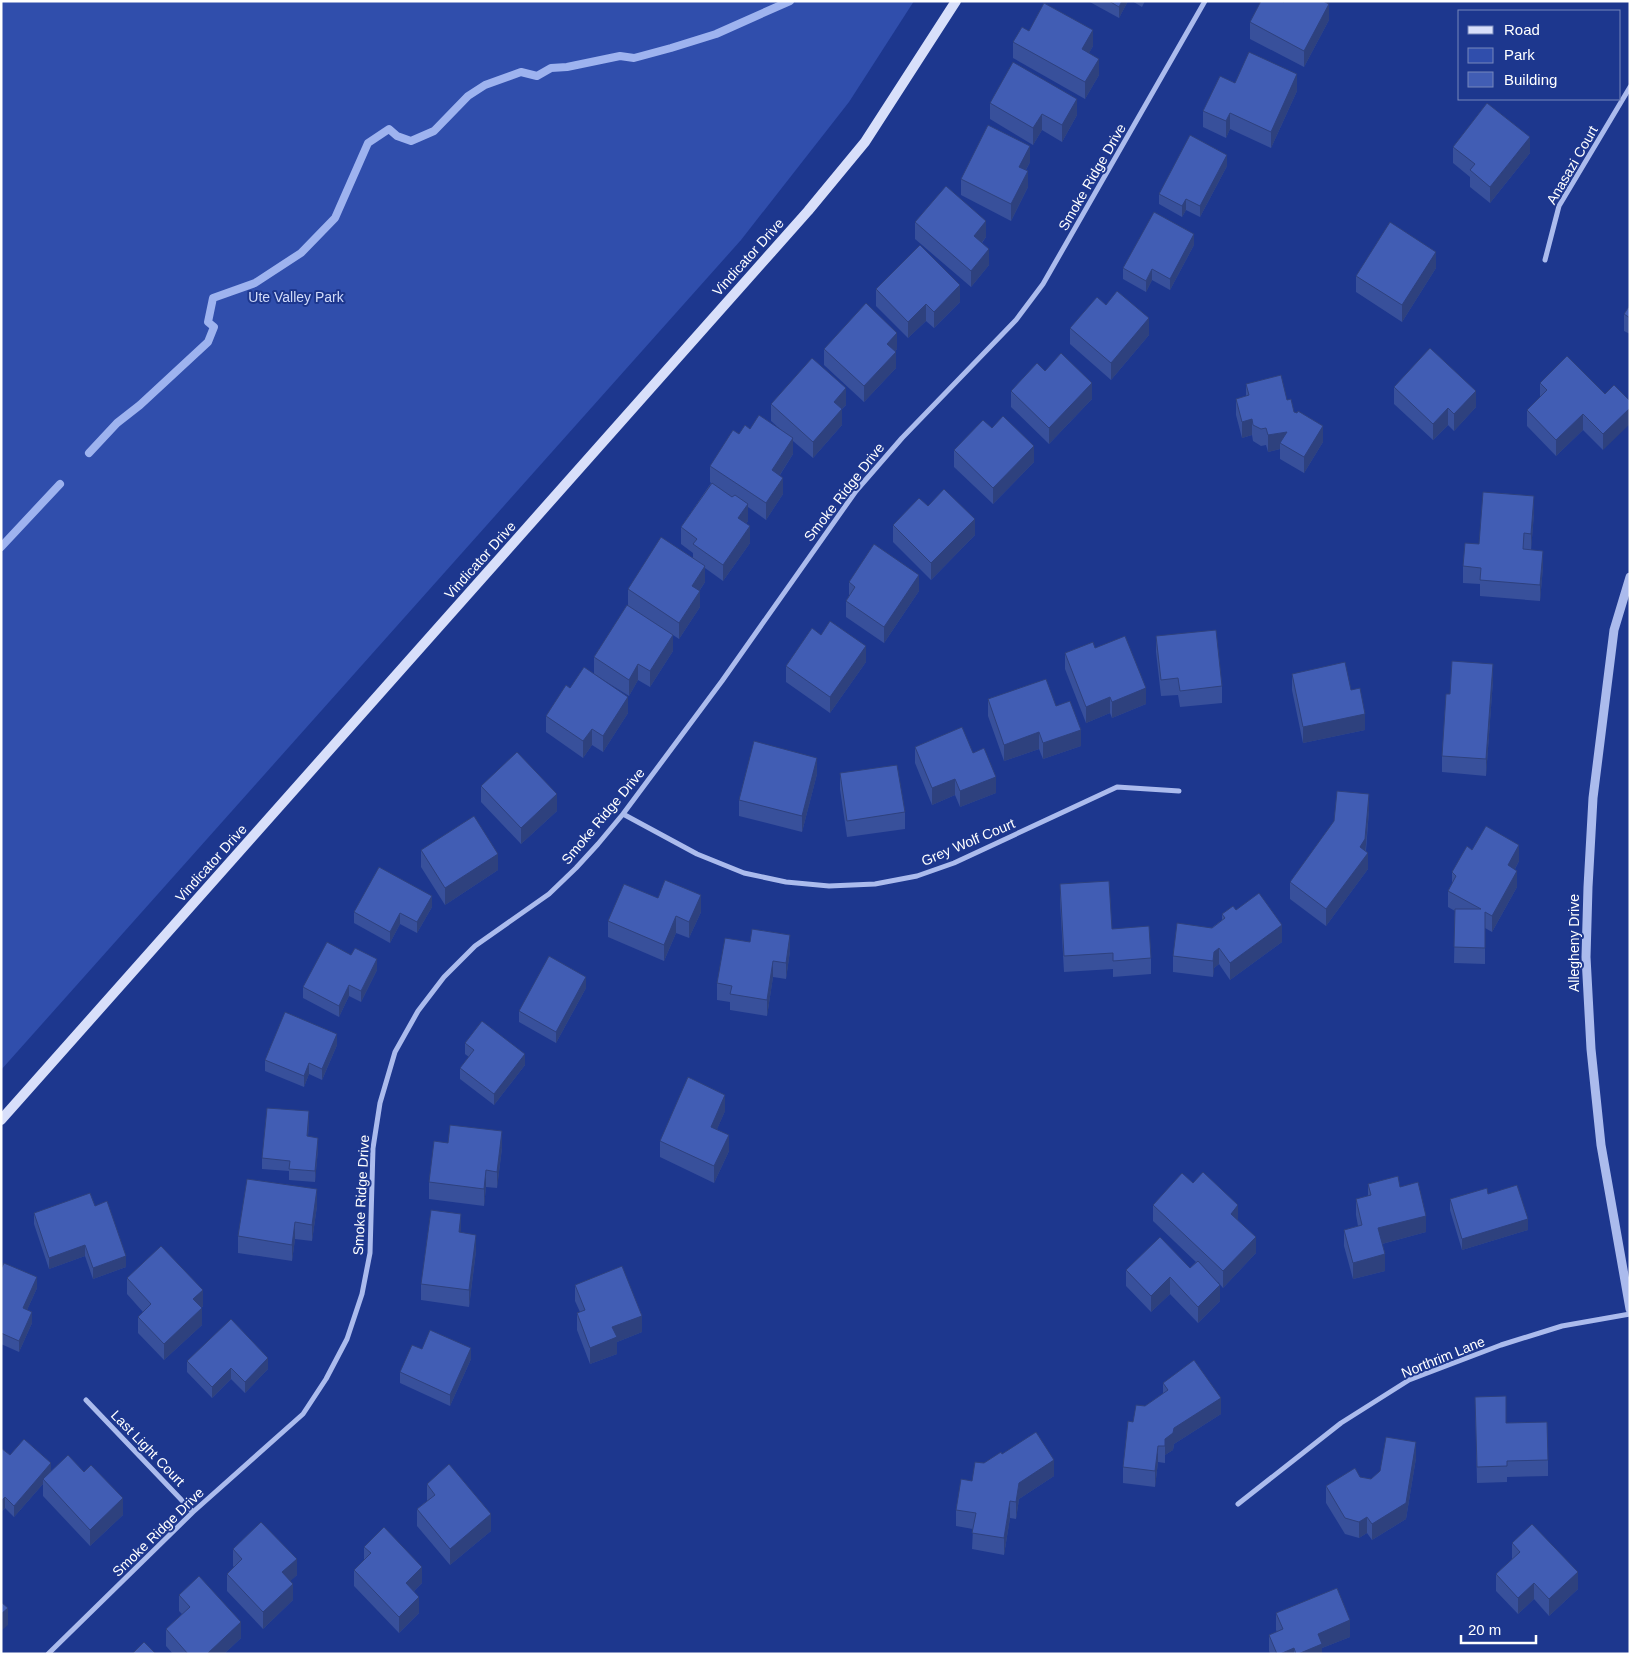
<svg xmlns="http://www.w3.org/2000/svg" width="1631" height="1655" font-family="Arial,sans-serif">
  <style>
    .green { fill: #304eac }
    .lines { fill: none; stroke-linecap: round; stroke-linejoin: round }
    .stream { stroke: #9eb3ef; stroke-width: 8 }
    .minor { stroke: #abbbed; stroke-width: 5 }
    .tertiary { stroke: #abbbed; stroke-width: 9 }
    .secondary { stroke: #d8dffa; stroke-width: 10 }
    .wall { fill: #38509b }
    .shaded-wall { fill: #2e417e }
    .building { fill: #415db4; stroke: #2e417e }
    .labels { text-anchor: middle; dominant-baseline: central; stroke-width: 4; stroke-linejoin: round; paint-order: stroke }
    .street-label { font-size: 14px; fill: #fff; stroke: #1d378e }
    .park-label { font-size: 14px; fill: #d1dbf9; stroke: #1d378e }
  </style>
  <rect width="100%" height="100%" fill="#1d378e"/>
  <path class="green" d="M1,1H914L849,102L741,240L1,1070Z"/>
  <g class="lines">
    <path class="stream" d="M89,453L117,423L140,405L208,342L214,327L208,322L213,298L255,283L301,253L335,218L368,143L389,129L397,136L411,141L434,131L468,96L485,85L521,72L537,76L551,68L567,67L620,56L634,58L671,48L716,34L790,1
      M1,547L60,484"/>
    <path class="minor" d="M1545,260L1559,206L1630,87
      M623,814L697,854L744,873L786,882L829,886L875,884L917,876L954,863L1117,787L1179,791
      M86,1400L193,1512
      M1238,1504L1341,1423L1409,1380L1501,1345L1562,1326L1630,1314
      M48,1654L193,1512L303,1414L326,1379L347,1339L362,1294L370,1253L373,1148L380,1103L395,1052L418,1011L444,977L475,946L549,894L576,868L598,844L623,814L722,681L856,491L902,438L1016,320L1043,284L1205,1"/>
    <path class="tertiary" d="M1630,577L1614,630L1593,798L1588,887L1586,957L1591,1049L1601,1145L1630,1309"/>
    <path class="secondary" d="M1,1120L808,211L865,142L956,1"/>
  </g>
  <path class="wall" d="M1088,1H1128L1119,18Z
    M1132,1H1145L1142,7Z
    M1284,2L1329,20L1304,67L1250,39V22Z
    M1029,31L1093,46L1089,53L1099,75L1085,99L1013,58V42Z
    M1235,83L1297,91L1271,148L1230,129L1226,138L1203,127V111Z
    M990,103L1077,115L1062,142L1042,130L1033,145L990,119Z
    M1453,147L1530,153L1490,203L1470,187V177L1453,163Z
    M1030,162L1026,170L1028,187L1011,221L961,195V179Z
    M1227,166L1200,217L1186,210L1182,217L1159,204V194Z
    M915,222L986,237L982,243L989,265L971,287L915,239Z
    M1194,245L1170,290L1152,280L1146,292L1123,279V268Z
    M1436,268L1402,322L1356,292V276Z
    M876,289L960,302L934,328L926,321L908,338L876,306Z
    M1106,305L1149,335L1111,380L1070,344V328Z
    M1630,305V334L1624,331V314Z
    M824,349H897L895,351L896,368L864,402L824,365Z
    M1045,371L1092,399L1049,444L1011,407V391Z
    M1540,383L1605,394L1603,450L1583,430L1556,456L1527,426V410L1540,397Z
    M1246,384L1287,400L1294,412L1323,442L1304,473L1280,459V449L1268,452L1266,445L1261,446L1253,441L1252,435L1242,438L1236,415V399L1246,396Z
    M1394,387L1476,407L1454,431L1448,425L1433,440L1394,404Z
    M771,404L846,405L842,409V425L813,458L793,441V454L780,475L783,494L766,520L748,507V521L746,524L750,543L723,581L705,568V582L700,590V607L679,639L673,635V651L650,687L638,680L629,696L594,674V657L628,605V589L693,558V553L681,544V527L711,483L710,482V466L739,434L750,429H780L771,421Z
    M992,428L1034,462L993,504L954,467V450Z
    M928,506L975,535L931,580L893,542V525Z
    M1534,513L1531,550L1543,567L1540,601L1480,596V584L1463,583V566L1479,544Z
    M849,582L919,591L884,643L846,617V601L849,596Z
    M821,635L866,662L830,713L786,682V666Z
    M1156,636L1222,686V703L1180,707L1178,695L1161,696L1156,652Z
    M1095,648L1146,704L1112,718L1110,713L1086,723L1065,669V653Z
    M1292,674L1351,690L1365,730L1303,743L1292,690Z
    M1493,680L1486,776L1442,772V756L1450,694Z
    M570,688L628,713L603,752L592,745L583,758L546,732V716Z
    M988,699L1056,706L1081,746L1043,759L1039,749L1004,761L988,716Z
    M915,747L973,753L996,793L960,807L955,795L932,805L915,763Z
    M840,773L905,812V829L847,837L840,789Z
    M817,774L802,832L739,816V800Z
    M481,786L557,811L521,844L481,802Z
    M1369,810L1366,851L1368,869L1326,926L1290,899V882Z
    M421,850L498,870L445,905L421,867Z
    M1472,850L1519,861L1515,869L1517,887L1492,932L1485,928V964L1454,963L1455,911L1448,907V891L1452,884V872Z
    M1060,884L1112,929L1151,958V974L1113,977V969L1064,972L1060,901Z
    M658,898L701,912L689,938L676,933L664,961L608,937V921Z
    M432,907L417,933L400,924L390,943L354,923V912Z
    M1236,910L1282,942L1230,980L1219,964L1214,968L1213,977L1173,972V956L1222,920V914Z
    M790,951L786,979L773,977L767,1016L730,1010V1002L717,1000V983Z
    M377,970L361,1002L349,996L339,1017L303,998V987Z
    M586,988L556,1043L519,1022V1011Z
    M465,1043L525,1065L494,1105L460,1079V1068L469,1057L465,1054Z
    M337,1045L322,1080L309,1074L304,1087L265,1071V1060Z
    M725,1111L717,1129L729,1151L714,1183L660,1157V1141Z
    M309,1122L308,1137L318,1149L315,1182L289,1180V1171L262,1169V1158Z
    M448,1143L502,1148L497,1188L486,1187L484,1206L429,1199V1182Z
    M1193,1183L1238,1221L1256,1253L1223,1288L1218,1282L1220,1301L1198,1323L1170,1294L1151,1312L1126,1286V1270L1190,1268L1196,1262L1153,1221V1205Z
    M1368,1184L1400,1187L1426,1232L1382,1244L1385,1271L1353,1279L1344,1246V1230L1358,1226L1356,1215V1199L1368,1196Z
    M1488,1194L1528,1230L1462,1250L1450,1210V1199Z
    M95,1206L126,1267L93,1279L85,1256L49,1269L34,1224V1213Z
    M317,1206L312,1241L295,1239L292,1261L238,1253V1236Z
    M461,1232L476,1251L469,1307L421,1300V1284Z
    M1,1269L37,1288L27,1310L32,1323L19,1352L1,1344Z
    M127,1278L203,1306L201,1308L202,1325L164,1360L138,1333V1317L143,1312L127,1294Z
    M575,1285L642,1332L617,1342V1354L590,1364L577,1330V1313L580,1312L575,1301Z
    M422,1349L471,1359L450,1406L400,1383V1372Z
    M187,1361L268,1369L245,1393L231,1379L212,1398L187,1372Z
    M1163,1383L1221,1414L1174,1444L1173,1450L1165,1455V1463L1158,1462L1155,1487L1123,1483V1467L1133,1422L1145,1406L1163,1394Z
    M1475,1397L1548,1460V1476L1507,1477V1482L1477,1483Z
    M1,1448L10,1455L51,1471L123,1515L90,1546L43,1496V1484L14,1517L5,1508L1,1512Z
    M1002,1454L1054,1476L1019,1499L1016,1519L1010,1518L1004,1555L972,1549L973,1529L956,1526V1510L984,1463Z
    M1416,1458L1406,1519L1372,1540L1367,1533L1359,1538L1345,1534L1326,1503V1486L1360,1477L1371,1479Z
    M427,1484L491,1531L450,1565L417,1526V1509L427,1501Z
    M1512,1543L1578,1589L1549,1616L1534,1599L1518,1614L1496,1591V1574L1512,1559Z
    M364,1547L422,1583L414,1591L419,1613L399,1633L354,1586V1570L364,1560Z
    M233,1549L297,1575L290,1581L293,1600L263,1629L227,1591V1574L234,1567L233,1566Z
    M179,1595L241,1638L224,1654H173L166,1646V1629L182,1614L179,1611Z
    M1276,1613L1350,1637L1322,1648V1654H1270L1269,1651V1635L1277,1632L1276,1630Z"/>
  <path class="shaded-wall" d="M1122,1H1128L1119,18V7Z
    M1329,4V20L1304,67V51Z
    M1093,30V46L1082,66V49Z
    M1099,59V75L1085,99V82Z
    M1297,74V91L1271,148V132Z
    M1077,99V115L1062,142V125Z
    M1230,113V129L1226,138V121Z
    M1042,114V130L1033,145V128Z
    M1530,137V153L1490,203V187Z
    M1030,146V162L1019,183V167Z
    M1227,155V166L1200,217V206Z
    M1028,171V187L1011,221V204Z
    M1186,199V210L1182,217V206Z
    M986,221V237L974,252V236Z
    M1194,234V245L1170,290V279Z
    M989,249V265L971,287V271Z
    M1436,252V268L1402,322V305Z
    M1152,269V280L1146,292V281Z
    M960,285V302L934,328V312Z
    M926,304V321L908,338V322Z
    M1149,318V335L1111,380V363Z
    M897,333V349L887,360V344Z
    M896,352V368L864,402V386Z
    M1092,383V399L1049,444V428Z
    M846,388V405L842,409V425L813,458V442L834,402Z
    M1476,391V407L1454,431V414Z
    M1448,408V425L1433,440V424Z
    M1630,408V424L1603,450V434Z
    M1583,414V430L1556,456V440Z
    M1252,419V435L1242,438V422Z
    M1323,426V442L1304,473V457Z
    M1287,432L1280,443V449L1268,452V435Z
    M793,438V454L772,487V470Z
    M1034,446V462L993,504V488Z
    M783,478V494L766,520V503Z
    M1534,496V513L1531,550V534Z
    M748,504V521L738,535V518Z
    M975,519V535L931,580V563Z
    M750,526V543L723,581V565Z
    M1543,551V567L1540,601V585Z
    M705,566V582L692,602V586Z
    M919,575V591L884,643V627Z
    M700,591V607L679,639V623Z
    M673,635V651L650,687V671Z
    M866,646V662L830,713V697Z
    M638,664V680L629,696V680Z
    M1493,664V680L1486,776V759Z
    M1146,688V704L1112,718V702Z
    M628,697V713L603,752V736Z
    M1110,697V713L1086,723V707Z
    M1365,714V730L1303,743V727Z
    M592,729V745L583,758V741Z
    M1081,730V746L1043,759V743Z
    M1039,732V749L1004,761V745Z
    M817,758V774L802,832V816Z
    M996,777V793L960,807V791Z
    M955,779V795L932,805V788Z
    M557,794V811L521,844V828Z
    M1369,794V810L1365,855L1360,847Z
    M1519,845V861L1508,882V865Z
    M1368,853V869L1326,926V909Z
    M498,854V870L445,905V888Z
    M1517,871V887L1492,932V916Z
    M701,895V912L689,938V922Z
    M432,896V907L417,933V922Z
    M400,913V924L390,943V932Z
    M676,916V933L664,961V945Z
    M1282,925V942L1230,980V963Z
    M790,935V951L786,979V963Z
    M1219,948V964L1214,968L1213,977V961L1214,952Z
    M377,959V970L361,1002V991Z
    M773,961V977L767,1016V1000Z
    M586,977V988L556,1043V1032Z
    M349,985V996L339,1017V1006Z
    M337,1034V1045L322,1080V1069Z
    M525,1054V1065L494,1105V1094Z
    M309,1063V1074L304,1087V1076Z
    M725,1095V1111L711,1143V1127Z
    M309,1111V1122L307,1147V1136Z
    M502,1131V1148L497,1188V1172Z
    M729,1135V1151L714,1183V1166Z
    M318,1138V1149L315,1182V1171Z
    M486,1170V1187L484,1206V1189Z
    M317,1189V1206L312,1241V1225Z
    M1238,1205V1222L1231,1214Z
    M461,1214V1230L459,1249V1232Z
    M1426,1216V1232L1378,1245V1228Z
    M1528,1219V1230L1462,1250V1239Z
    M295,1222V1239L292,1261V1245Z
    M476,1235V1251L469,1307V1290Z
    M1256,1237V1253L1223,1288V1271Z
    M85,1245V1256L49,1269V1258Z
    M1385,1254V1271L1353,1279V1263Z
    M126,1256V1267L93,1279V1268Z
    M37,1277V1288L23,1319V1308Z
    M1170,1277V1294L1151,1312V1296Z
    M1220,1285V1301L1198,1323V1307Z
    M203,1290V1306L193,1316V1299Z
    M202,1308V1325L164,1360V1344Z
    M32,1312V1323L19,1352V1341Z
    M642,1316V1332L617,1342V1354L590,1364V1348L612,1327Z
    M471,1348V1359L450,1406V1395Z
    M268,1358V1369L245,1393V1382Z
    M231,1368V1379L212,1398V1387Z
    M1221,1398V1414L1174,1444L1173,1450L1165,1455V1463V1439L1174,1428Z
    M1416,1442V1458L1406,1519L1372,1540V1524Z
    M1158,1446V1462L1155,1487V1471Z
    M1054,1460V1476L1019,1499L1016,1519V1502L1019,1483Z
    M51,1463V1474L43,1479V1484L14,1517V1506Z
    M5,1497V1508L1,1512V1501Z
    M123,1498V1515L90,1546V1530Z
    M1010,1501V1518L1004,1555V1538Z
    M491,1514V1531L450,1565V1549Z
    M1367,1517V1533L1359,1538V1522Z
    M297,1559V1575L282,1589V1572Z
    M422,1567V1583L406,1599V1583Z
    M1578,1572V1589L1549,1616V1599Z
    M1534,1583V1599L1518,1614V1598Z
    M293,1584V1600L263,1629V1612Z
    M419,1597V1613L399,1633V1617Z
    M8,1608V1625L1,1631V1614Z
    M1350,1620V1637L1322,1648V1654H1298L1318,1634Z
    M241,1622V1638L224,1654H207Z
    M1294,1648V1654H1280Z"/>
  <path class="building" d="M1109,1H1122L1119,7Z
    M1261,1H1282L1284,2L1285,1H1323L1329,4L1304,51L1250,22Z
    M1044,3L1093,30L1082,49L1099,59L1085,82L1013,42L1022,27L1029,31Z
    M1249,52L1297,74L1271,132L1230,113L1226,121L1203,111L1220,76L1235,83Z
    M1013,62L1077,99L1062,125L1042,114L1033,128L990,103Z
    M1487,103L1530,137L1490,187L1470,170L1475,164L1453,147Z
    M988,125L1030,146L1019,167L1028,171L1011,204L961,179Z
    M1190,135L1227,155L1200,206L1186,199L1182,206L1159,194Z
    M946,186L986,221L974,236L989,249L971,271L915,222Z
    M1154,212L1194,234L1170,279L1152,269L1146,281L1123,268Z
    M1390,222L1436,252L1402,305L1356,276Z
    M920,245L960,285L934,312L926,304L908,322L876,289Z
    M1117,291L1149,318L1111,363L1070,328L1097,297L1106,305Z
    M866,303L897,333L887,344L896,352L864,386L824,349Z
    M1630,305V318L1624,314Z
    M1430,348L1476,391L1454,414L1448,408L1433,424L1394,387Z
    M1061,353L1092,383L1049,428L1011,391L1037,363L1045,371Z
    M1567,356L1605,394L1614,385L1630,401V408L1603,434L1583,414L1556,440L1527,410L1547,390L1540,383Z
    M812,358L846,388L834,402L842,409L813,442L771,404Z
    M1281,375L1287,400L1291,399L1294,412L1297,413L1298,411L1323,426L1304,457L1280,443L1287,432L1268,435L1266,428L1261,429L1253,425L1252,419L1242,422L1236,399L1249,395L1246,384Z
    M759,415L793,438L772,470L783,478L766,503L710,466L733,430L739,434L745,425L750,429Z
    M1003,416L1034,446L993,488L954,450L983,420L992,428Z
    M712,483L732,497L735,495L748,504L738,518L750,526L723,565L693,544L697,539L681,527Z
    M944,489L975,519L931,563L893,525L919,498L928,506Z
    M1483,492L1534,496L1531,534L1524,533L1523,549L1543,551L1540,585L1480,580L1481,568L1463,566L1465,543L1479,544Z
    M661,537L705,566L692,586L700,591L679,623L628,589Z
    M874,544L919,575L884,627L846,601L855,587L849,582Z
    M627,605L673,635L650,671L638,664L629,680L594,657Z
    M830,621L866,646L830,697L786,666L812,628L821,635Z
    M1216,630L1222,686L1180,691L1178,678L1161,680L1156,636Z
    M1125,636L1146,688L1112,702L1110,697L1086,707L1065,653L1093,642L1095,648Z
    M1452,661L1493,664L1486,759L1442,756L1446,694H1450Z
    M1345,662L1351,690L1360,688L1365,714L1303,727L1292,674Z
    M584,667L628,697L603,736L592,729L583,741L546,716L566,685L570,688Z
    M1046,679L1056,706L1070,701L1081,730L1043,743L1039,732L1004,745L988,699Z
    M962,727L973,753L984,748L996,777L960,791L955,779L932,788L915,747Z
    M754,741L817,758L802,816L739,800Z
    M517,752L557,794L521,828L481,786Z
    M897,765L905,812L847,821L840,773Z
    M1337,791L1369,794L1365,839L1360,847L1368,853L1326,909L1290,882L1334,821Z
    M474,816L498,854L445,888L421,850Z
    M1486,826L1519,845L1508,865L1517,871L1492,916L1485,912V948L1454,947L1455,909H1481L1448,891L1456,876L1452,872L1467,846L1472,850Z
    M379,867L432,896L417,922L400,913L390,932L354,912Z
    M665,880L701,895L689,922L676,916L664,945L608,921L624,884L658,898Z
    M1109,881L1112,929L1149,926L1151,958L1113,961V953L1064,956L1060,884Z
    M1259,893L1282,925L1230,963L1219,948L1214,952L1213,961L1173,956L1177,923L1212,928L1225,918L1222,914L1233,906L1236,910Z
    M752,929L790,935L786,963L773,961L767,1000L730,994L732,986L717,983L725,938L750,942Z
    M327,942L351,955L355,948L377,959L361,991L349,985L339,1006L303,987Z
    M549,956L586,977L556,1032L519,1011Z
    M285,1012L337,1034L322,1069L309,1063L304,1076L265,1060Z
    M482,1021L525,1054L494,1094L460,1068L474,1050L465,1043Z
    M688,1077L725,1095L711,1127L729,1135L714,1166L660,1141Z
    M267,1108L309,1111L307,1136L318,1138L315,1171L289,1169L290,1161L262,1158Z
    M450,1125L502,1131L497,1172L486,1170L484,1189L429,1182L434,1141L448,1143Z
    M1203,1172L1238,1205L1231,1214L1256,1237L1223,1271L1153,1205L1182,1173L1193,1183Z
    M1398,1176L1400,1187L1418,1182L1426,1216L1378,1228L1385,1254L1353,1263L1344,1230L1362,1225L1356,1199L1371,1195L1368,1184Z
    M247,1179L317,1189L312,1225L295,1222L292,1245L238,1236Z
    M1517,1185L1528,1219L1462,1239L1450,1199L1487,1188L1488,1194Z
    M90,1193L95,1206L107,1201L126,1256L93,1268L85,1245L49,1258L34,1213Z
    M431,1210L461,1214L459,1232L476,1235L469,1290L421,1284Z
    M1160,1237L1190,1268L1198,1261L1220,1285L1198,1307L1170,1277L1151,1296L1126,1270Z
    M161,1246L203,1290L193,1299L202,1308L164,1344L138,1317L151,1304L127,1278Z
    M4,1263L37,1277L23,1308L32,1312L19,1341L1,1333V1269Z
    M622,1266L642,1316L612,1327L617,1337L590,1348L577,1313L585,1310L575,1285Z
    M231,1319L268,1358L245,1382L231,1368L212,1387L187,1361Z
    M430,1330L471,1348L450,1395L400,1372L412,1345L422,1349Z
    M1194,1360L1221,1398L1174,1428L1173,1433L1165,1439V1446H1158L1155,1471L1123,1467L1128,1421L1133,1422L1136,1405L1145,1406L1168,1390L1163,1383Z
    M1506,1396V1423L1547,1422L1548,1460L1507,1461V1466L1477,1467L1475,1397Z
    M1036,1432L1054,1460L1019,1483L1016,1502L1010,1501L1004,1538L972,1533L976,1513L956,1510L961,1479L972,1481L975,1462L984,1463L1001,1452L1002,1454Z
    M1386,1437L1416,1442L1406,1503L1372,1524L1367,1517L1359,1522L1345,1518L1326,1486L1355,1468L1360,1477L1371,1479L1380,1471Z
    M24,1439L51,1463L14,1506L5,1497L1,1501V1448L10,1455Z
    M68,1455L84,1472L91,1465L123,1498L90,1530L43,1479Z
    M449,1464L491,1514L450,1549L417,1509L435,1495L427,1484Z
    M261,1522L297,1559L282,1572L293,1584L263,1612L227,1574L242,1559L233,1549Z
    M1532,1524L1578,1572L1549,1599L1534,1583L1518,1598L1496,1574L1520,1552L1512,1543Z
    M384,1527L422,1567L406,1583L419,1597L399,1617L354,1570L371,1553L364,1547Z
    M199,1576L241,1622L207,1654H188L166,1629L190,1607L179,1595Z
    M1337,1588L1350,1620L1318,1634L1322,1644L1298,1654H1296L1294,1648L1280,1654H1277L1269,1635L1283,1629L1276,1613Z
    M1,1602L8,1608L1,1614Z
    M144,1642L156,1654H132Z"/>
  <g class="labels">
    <g class="street-label">
      <text transform="translate(1572 165) rotate(-60)">Anasazi Court</text>
      <text transform="translate(1092 177) rotate(-60)">Smoke Ridge Drive</text>
      <text transform="translate(748 257) rotate(-48)">Vindicator Drive</text>
      <text transform="translate(844 492) rotate(-52)">Smoke Ridge Drive</text>
      <text transform="translate(480 560) rotate(-48)">Vindicator Drive</text>
      <text transform="translate(603 816) rotate(-50)">Smoke Ridge Drive</text>
      <text transform="translate(968 842) rotate(-23)">Grey Wolf Court</text>
      <text transform="translate(211 863) rotate(-48)">Vindicator Drive</text>
      <text transform="translate(1574 943) rotate(-90)">Allegheny Drive</text>
      <text transform="translate(361 1195) rotate(-87)">Smoke Ridge Drive</text>
      <text transform="translate(1443 1357) rotate(-22)">Northrim Lane</text>
      <text transform="translate(148 1448) rotate(46)">Last Light Court</text>
      <text transform="translate(158 1532) rotate(-44)">Smoke Ridge Drive</text>
    </g>
    <g class="park-label">
      <text x="296" y="297">Ute Valley Park</text>
    </g>
  </g>
  <rect width="1631" height="1655" fill="none" stroke="#ffffff" stroke-width="5"/>
  <rect x="1458" y="10" width="162" height="90" fill="#1d378e" stroke="#7787bb"/>
  <rect x="1468" y="26" width="25" height="8" fill="#d8dffa" stroke="#7787bb"/>
  <text x="1504" y="35" font-size="15" fill="#ffffff">Road</text>
  <rect x="1468" y="48" width="25" height="15" fill="#304eac" stroke="#7787bb"/>
  <text x="1504" y="60" font-size="15" fill="#ffffff">Park</text>
  <rect x="1468" y="72" width="25" height="15" fill="#415db4" stroke="#7787bb"/>
  <text x="1504" y="85" font-size="15" fill="#ffffff">Building</text>
  <path d="M1461 1635v8h75v-8" fill="none" stroke="#ffffff" stroke-width="2.5"/>
  <text x="1468" y="1635" font-size="15" fill="#ffffff" stroke="#1d378e" stroke-width="4" paint-order="stroke">20 m</text>
</svg>
